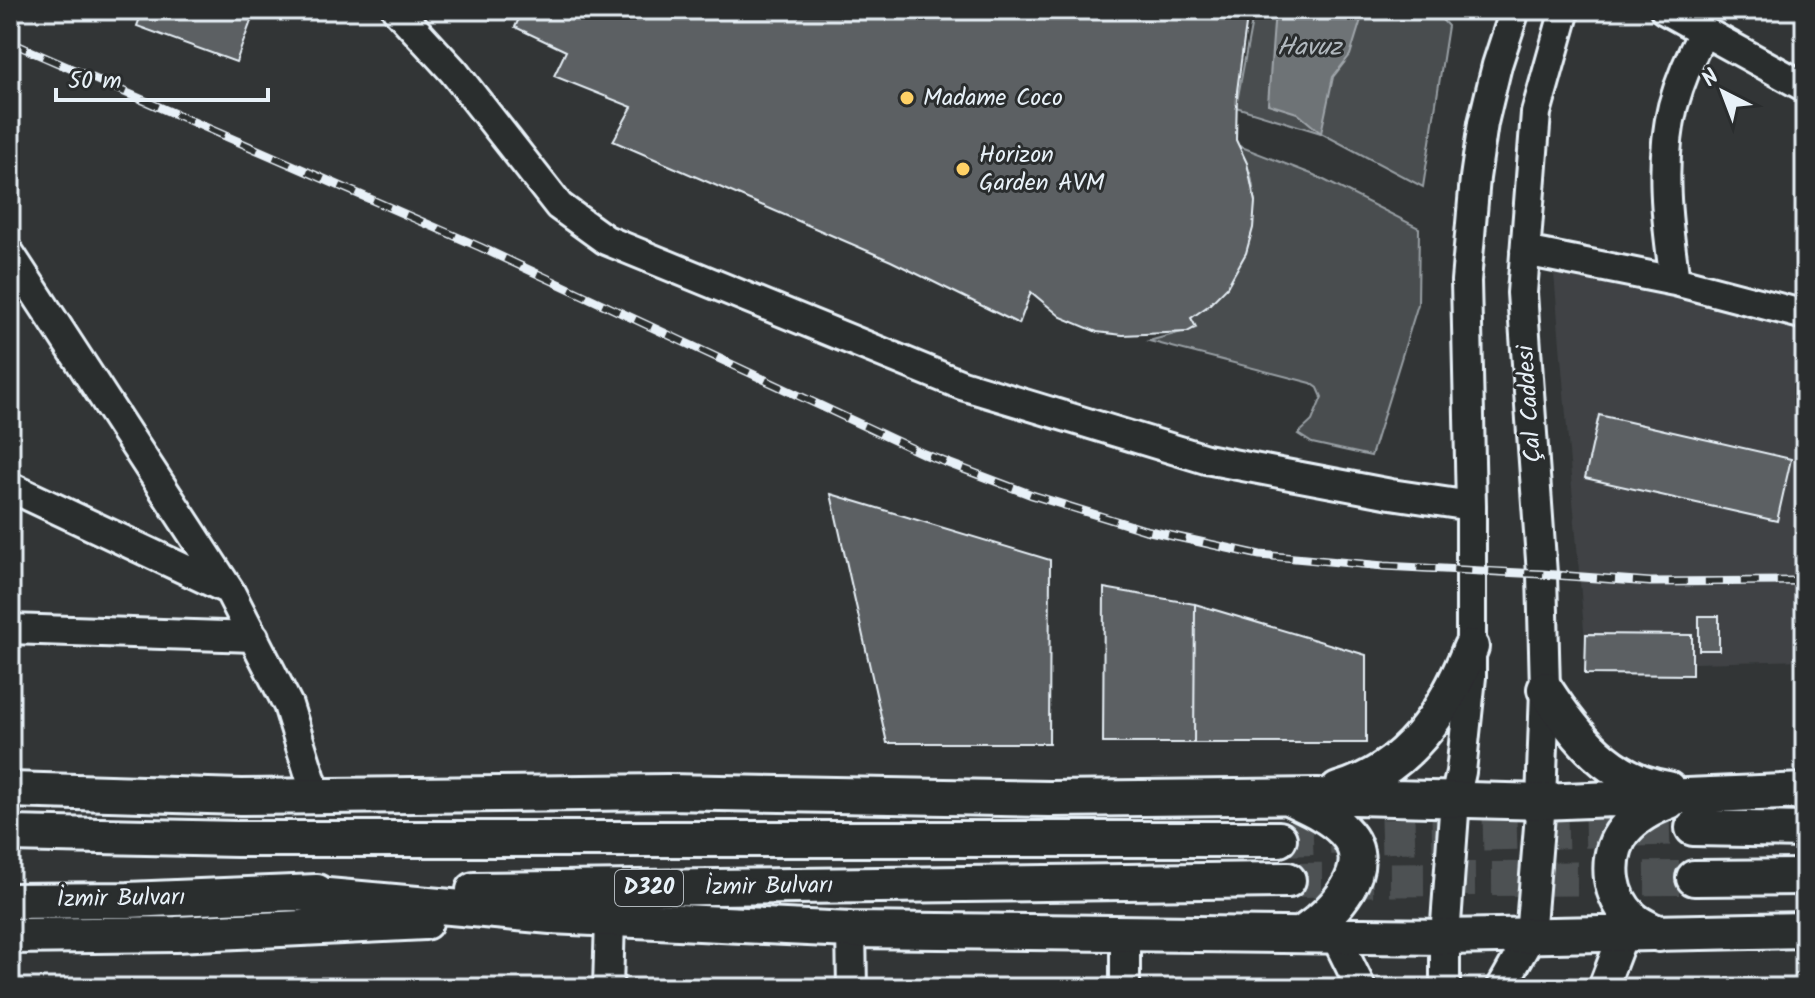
<svg xmlns="http://www.w3.org/2000/svg" width="1815" height="998" font-family="Kalam,sans-serif">
  <style>
    .built { fill: #3f4244 }
    .green { fill: #494d4f; stroke: #989fa4; stroke-width: 2 }
    .water { fill: #6e7376; stroke: #9fa5aa; stroke-width: 2 }
    .building { fill: #5c6063; stroke: #e8f1f8; stroke-width: 2 }
    .lines { fill: none; stroke-linecap: round; stroke-linejoin: round }
    .major-tunnel { stroke: #4d5153; stroke-width: 34; stroke-dasharray: 34 17; stroke-linecap: butt }
    .minor-casing { stroke: #e8f1f8; stroke-width: 34 }
    .major-casing { stroke: #e8f1f8; stroke-width: 40 }
    .minor { stroke: #2a2d2e; stroke-width: 28 }
    .major { stroke: #2a2d2e; stroke-width: 34 }
    .rail-casing { stroke: #e8f1f8; stroke-width: 9 }
    .rail { stroke: #2a2d2e; stroke-width: 6; stroke-dasharray: 18; stroke-linecap: butt }
    .poi-dot { fill: #ffd166; stroke: #2a2d2e; stroke-width: 3 }
    .labels { text-anchor: middle; dominant-baseline: central; stroke-width: 6; stroke-linejoin: round; paint-order: stroke }
    .shield { fill: #2a2d2e; stroke: #afb6bb; stroke-width: 2 }
    .shield-label { font-size: 22px; font-weight: bold; fill: #e8f1f8 }
    .poi-label { font-size: 24px; fill: #e8f1f8; stroke: #2a2d2e; text-anchor: start }
    .street-label { font-size: 24px; fill: #e8f1f8; stroke: #2a2d2e }
    .water-label { font-size: 26px; font-style: italic; fill: #b1b8be; stroke: #2a2d2e }
  </style>
  <rect width="100%" height="100%" fill="#323536"/>
  <filter id="ink" filterUnits="userSpaceOnUse"><feTurbulence type="fractalNoise" baseFrequency=".0125" numOctaves="2"/><feDisplacementMap in="SourceGraphic" scale="16" xChannelSelector="R" yChannelSelector="G"/><feConvolveMatrix kernelMatrix="1 2 1 2 8 2 1 2 1" color-interpolation-filters="sRGB"/></filter>
  <g filter="url(#ink)">
    <path class="built" d="M1553,262L1805,323V660L1587,666Z"/>
    <path class="green" d="M1254,10H1433L1448,26L1423,187L1321,133L1236,107Z
      M1239,146L1314,175L1419,228L1418,304L1371,456L1312,443L1298,434L1312,421L1322,397L1318,388L1311,383L1149,341L1196,328L1191,318C1236,286 1264,232 1251,176C1248,166 1243,156 1239,146Z"/>
    <path class="water" d="M1275,10H1364L1350,55L1333,77L1321,133L1297,113L1268,104Z"/>
    <path class="building" d="M143,10H255L236,62L137,26Z
      M523,10H1248L1237,91L1236,140L1247,163L1255,202L1253,228L1246,253L1227,287L1208,306L1191,318L1196,327L1187,332L1123,335L1097,332L1061,317L1031,292L1019,324L891,261L613,141L632,107L554,76L566,51L515,27Z
      M1599,415L1791,459L1777,521L1585,478Z
      M831,494L1050,560L1049,743H887Z
      M1104,588L1195,604L1194,743H1103Z
      M1195,604L1366,655V743H1194Z
      M1699,616H1719V650H1699Z
      M1586,634L1692,635V675L1585,674Z
      M1527,986L1641,987V988H1527Z"/>
    <g class="lines">
      <path class="major-tunnel" d="M1279,839L1693,828
        M1288,880L1694,878"/>
      <defs>
        <path id="minor" d="M397,10L454,72L559,206L606,240L962,385L1206,459L1391,494L1471,506
          M1665,10L1805,87
          M1525,251L1675,281L1805,315
          M10,254L229,590L288,705L316,795
          M1675,281C1667,225 1659,162 1673,106C1680,80 1691,55 1704,31
          M10,487L229,590
          M10,629L254,637
          M851,930L852,988
          M1125,934V988
          M1335,935L1361,988
          M1603,987L1623,935
          M608,988L610,919
          M1445,988V937L1455,799L1461,772L1471,677V506L1466,281L1475,178L1483,123L1497,65L1515,10
          M1501,988L1530,937L1541,802L1545,689L1542,574L1522,293L1536,113L1565,10"/>
        <path id="major" d="M1545,689C1575,735 1610,781 1668,789
          M10,790L241,797L667,792L1049,799L1317,796L1541,802L1805,791
          M1338,790C1408,770 1445,712 1471,647
          M1290,798C1309,807 1330,816 1344,831C1380,868 1331,914 1302,934
          M1693,828L1805,830
          M10,834L237,839H1279
          M1694,878L1805,877
          M474,890L1288,880
          M294,893L551,916L851,930L1445,937L1805,930
          M10,901L128,900L317,892
          M1659,934C1650,929 1639,925 1632,918C1621,908 1614,893 1612,879C1607,837 1632,815 1669,801
          M10,936L176,934L425,922"/>
      </defs>
      <use href="#minor" class="minor-casing"/>
      <use href="#major" class="major-casing"/>
      <use href="#minor" class="minor"/>
      <use href="#major" class="major"/>
      <defs>
        <path id="rail" d="M10,42L480,247L924,454L1032,495L1145,530L1260,555L1384,566L1542,574L1650,582L1805,581"/>
      </defs>
      <use href="#rail" class="rail-casing"/>
      <use href="#rail" class="rail"/>
    </g>
  </g>
  <g class="poi-dot">
    <circle cx="907" cy="98" r="8"/>
    <circle cx="963" cy="169" r="8"/>
  </g>
  <g class="labels">
    <rect class="shield" x="615" y="870" width="68" height="36" rx="6"/>
    <g class="shield-label">
      <text x="649" y="888">D320</text>
    </g>
    <g class="poi-label">
      <text x="923" y="98">Madame Coco</text>
      <text x="979" y="155">Horizon<tspan x="979" dy="28">Garden AVM</tspan></text>
    </g>
    <g class="street-label">
      <text transform="translate(1530 404) rotate(-94)">Çal Caddesi</text>
      <text transform="translate(769 887) rotate(-1)">İzmir Bulvarı</text>
      <text transform="translate(121 899) rotate(-1)">İzmir Bulvarı</text>
    </g>
    <g class="water-label">
      <text x="1309" y="48">Havuz</text>
    </g>
  </g>
  <rect width="1815" height="998" fill="none" stroke="#2a2d2e" stroke-width="40"/>
  <rect x="20" y="20" width="1775" height="958" fill="none" stroke="#e8f1f8" stroke-width="3" filter="url(#ink)"/>
  <g transform="translate(1723 92) rotate(318)" stroke="#2a2d2e" stroke-width="6" paint-order="stroke">
  <path d="M0-6L14 30L0 20L-14 30Z" fill="#e8f1f8"/>
  <text y="-12" font-size="22" font-weight="bold" text-anchor="middle" fill="#e8f1f8">N</text>
  </g>
  <path d="M56 88v12h212v-12" fill="none" stroke="#e8f1f8" stroke-width="4"/>
  <text x="68" y="88" font-size="24" fill="#e8f1f8" stroke="#2a2d2e" stroke-width="6" paint-order="stroke">50 m</text>
</svg>
